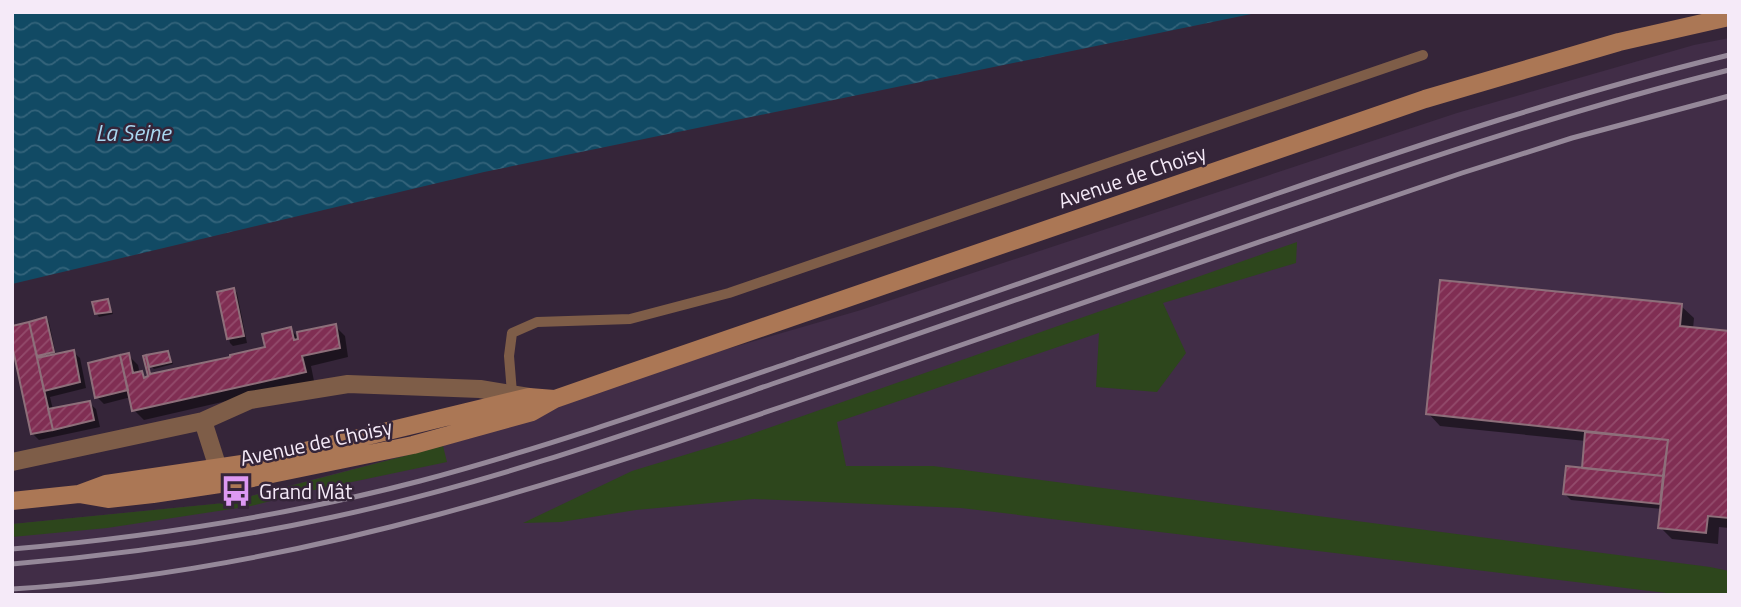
<svg xmlns="http://www.w3.org/2000/svg" width="1741" height="607" font-family="'Titillium Web',sans-serif">
  <style>
    .built { fill: #412d47 }
    .grass { fill: #2d461c }
    .water { fill: url(#water-waves) }
    .shadow { fill: #0007 }
    .building { fill: url(#building-hatch); stroke: #8d6f7a; stroke-width: 2 }
    .lines { fill: none; stroke-linecap: round; stroke-linejoin: round }
    .lane { stroke: #7e5d48; stroke-width: 10 }
    .street { stroke: #7e5d48; stroke-width: 18 }
    .secondary { stroke: #ab7755; stroke-width: 18 }
    .rail { stroke: #958899; stroke-width: 5 }
    .labels { text-anchor: middle; dominant-baseline: central; stroke-width: 5; stroke-linejoin: round; paint-order: stroke }
    .street-label { font-size: 21px; fill: #f5eaf8; stroke: #352539 }
    .poi-label { font-size: 21px; fill: #f5eaf8; stroke: #352539; text-anchor: start }
    .water-label { font-size: 23px; font-style: italic; fill: #a9d7f0; stroke: #352539 }
  </style>
  <defs>
    <pattern id="water-waves" width="16" height="10" patternUnits="userSpaceOnUse" patternTransform="scale(1.75)"><rect width="16" height="10" fill="#114a64"/><path d="M0 5q4-4 8 0t8 0" fill="none" stroke="#34647b"/></pattern>
    <pattern id="building-hatch" width="6" height="6" patternUnits="userSpaceOnUse" patternTransform="scale(1.75)"><rect width="6" height="6" fill="#802e53"/><path d="M-1 1l2-2M0 6l6-6M5 7l2-2" fill="none" stroke="#934c6c"/></pattern>
  </defs>
  <rect width="100%" height="100%" fill="#352539"/>
  <path class="built" d="M1729,38V595H12V524L224,503L479,436L555,399L861,310L1457,113L1694,45Z"/>
  <path class="grass" d="M1297,242L1296,263L1163,303L1186,353L1157,392L1096,387L1099,333L837,422L846,466H933L1710,567L1729,571V595H1683L961,508L754,499L636,510L561,522L523,523L632,471L737,439Z
    M443,446L447,462L314,490L251,506L107,528L12,537V524L224,503Z"/>
  <path class="water" d="M12,12H1261L484,172L12,284Z"/>
  <path class="shadow" d="M234,290L237,293L247,343L233,346L230,343L219,293Z
    M108,301L113,314L99,317L96,313Z
    M1681,306L1694,318L1693,329L1729,333V528L1719,527L1718,544L1672,539L1660,527L1662,509L1571,500L1565,494L1583,470L1586,441L1440,426L1428,413Z
    M46,319L49,322L56,356L73,352L80,358L86,388L50,397L53,410L89,403L96,409L100,427L39,440L33,434L12,328Z
    M335,326L345,336L348,357L311,366L314,381L144,420L134,410L131,397L104,404L97,397L128,355L138,365L140,374L146,378L267,348L290,329L300,339Z
    M168,352L173,364L154,369L151,366Z"/>
  <path class="building" d="M1440,280L1682,304L1680,326L1729,331V518L1708,516L1706,533L1658,528L1668,440L1426,414Z
    M234,288L244,336L227,339L217,292Z
    M108,299L111,312L95,314L92,302Z
    M46,317L54,352L37,356L29,322Z
    M29,322L53,430L31,434L12,345V326Z
    M336,324L340,348L302,356L306,372L132,411L120,355L129,353L133,373L142,371L144,378L148,376L143,356L146,355L150,374L230,357V355L265,347L262,334L291,327L294,340L298,339L297,332Z
    M74,350L80,382L44,391L37,358Z
    M168,351L171,362L149,367L146,355Z
    M120,355L128,390L95,398L88,363Z
    M90,401L94,420L53,430L48,409Z
    M1585,432L1668,440L1663,476L1582,468Z
    M1566,466L1663,476L1660,504L1563,494Z"/>
  <g class="lines">
    <path class="lane" d="M512,393L509,356L512,333L537,322L630,319L729,293L1423,55"/>
    <path class="street" d="M203,421L218,468L220,481
      M12,462L203,421L250,400L348,384L480,389L529,397"/>
    <path class="secondary" d="M79,494L108,499L153,494L233,482L413,445L532,412L555,399L621,376L1425,99L1619,42L1729,17
      M12,501L79,494L106,484L268,460L529,397L554,399"/>
    <path class="rail" d="M12,549C150,537 286,516 420,481C551,446 678,401 806,357C962,304 1117,249 1273,195C1424,143 1574,93 1729,55
      M12,564C120,555 227,540 333,517C482,485 627,434 772,384C942,326 1111,266 1282,208C1430,157 1577,108 1729,70
      M12,589C303,571 578,477 851,383C1055,312 1258,242 1462,173L1572,138L1729,96"/>
  </g>
  <defs>
    <symbol id="bus-bare" viewBox="-9 -9 18 18"><path d="M-5-6H5V4H4V6H2V4H-2V6H-4V4H-5ZM-3.5-4V0h7V-4ZM-3.5 1.2v1.5H-2V1.2ZM2 1.2v1.5H3.5V1.2Z" fill="#dd99f3" stroke="#352539" stroke-width="2.5" paint-order="stroke"/></symbol>
  </defs>
  <g fill-rule="evenodd">
    <use href="#bus-bare" x="214" y="469" width="44" height="44"/>
  </g>
  <g class="labels">
    <g class="street-label">
      <text transform="translate(1132 176) rotate(-19)">Avenue de Choisy</text>
      <text transform="translate(316 442) rotate(-12)">Avenue de Choisy</text>
    </g>
    <g class="poi-label">
      <text x="259" y="491">Grand Mât</text>
    </g>
    <g class="water-label">
      <text x="133" y="132">La Seine</text>
    </g>
  </g>
  <rect width="1741" height="607" fill="none" stroke="#f5eaf8" stroke-width="28"/>
</svg>
